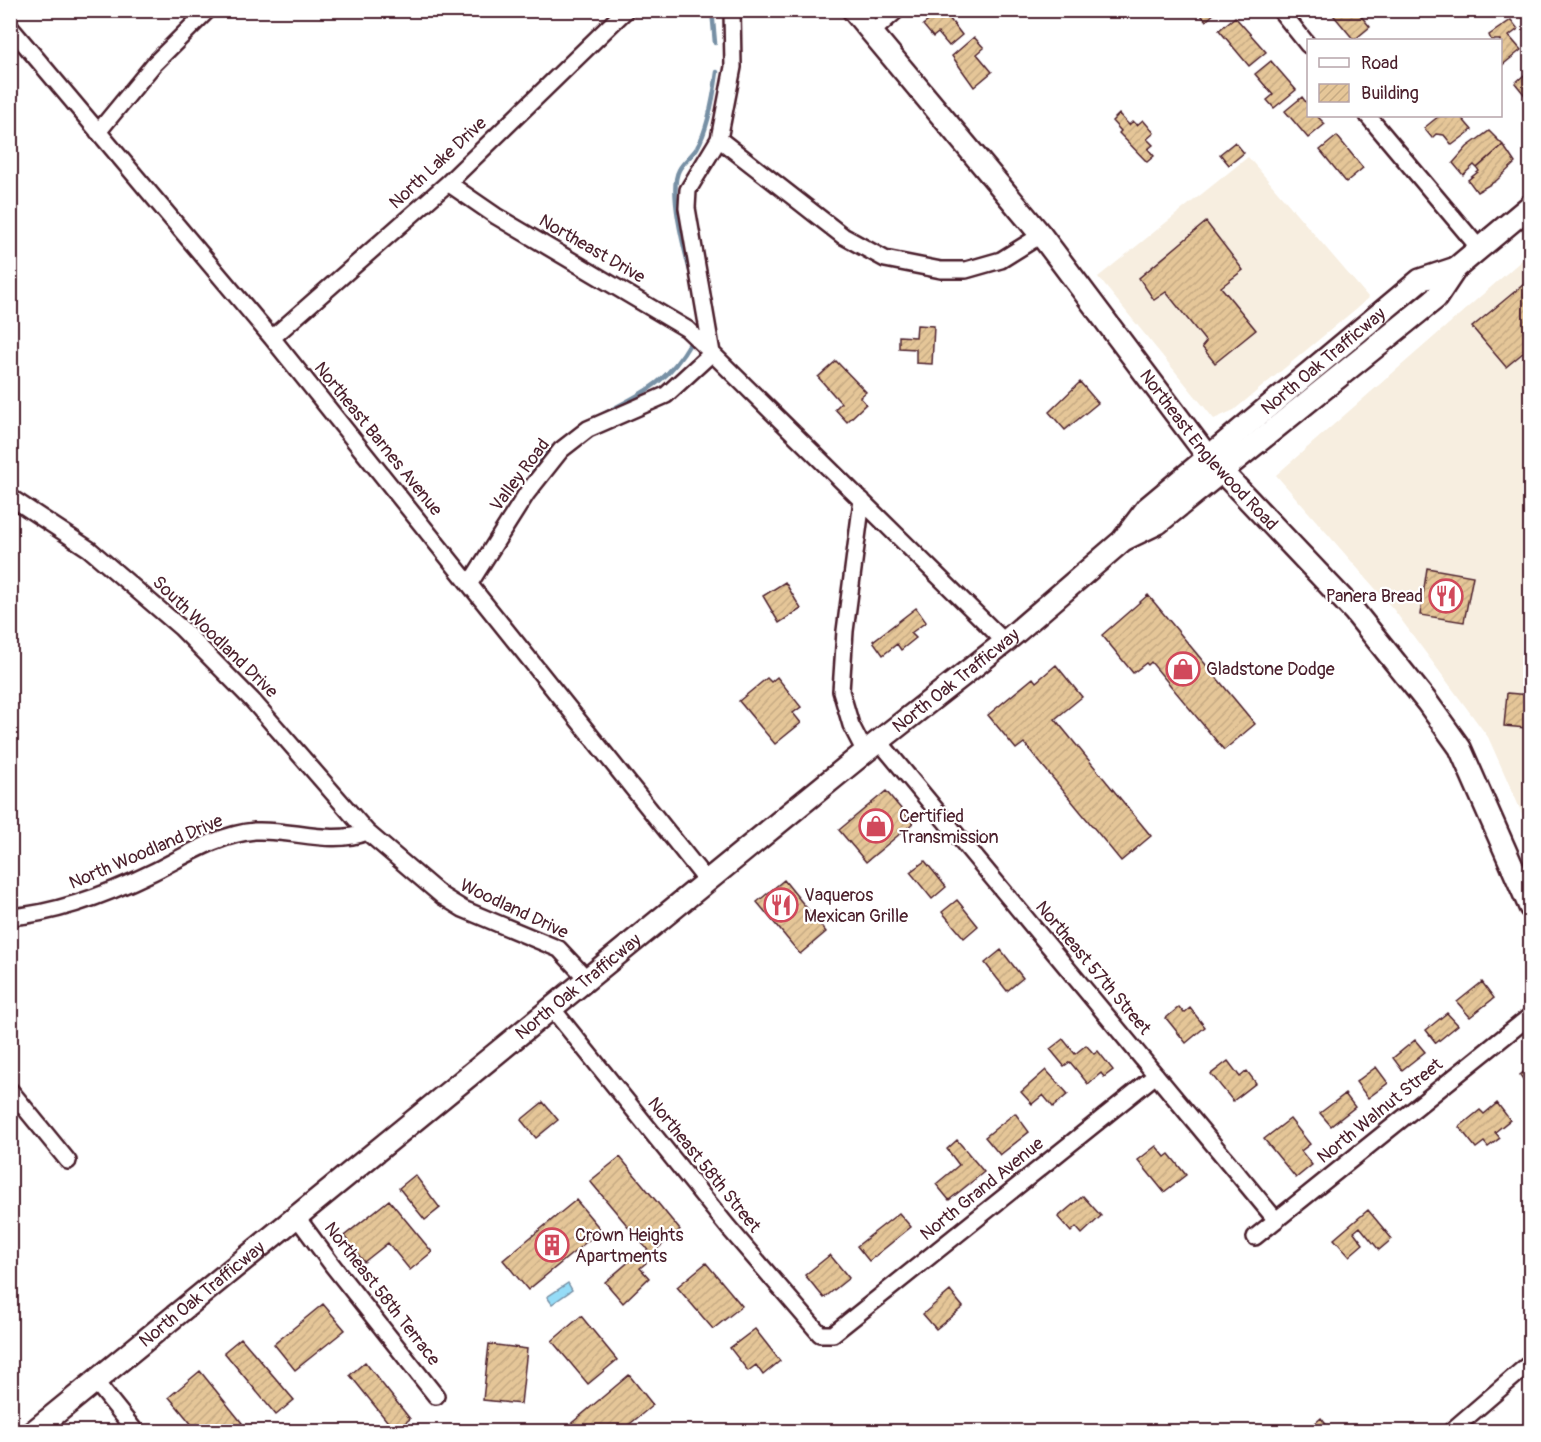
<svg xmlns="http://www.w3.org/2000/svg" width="1541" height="1442" font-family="Pangolin,sans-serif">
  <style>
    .built { fill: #f7eee0 }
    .water { fill: url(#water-ripples); stroke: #7790a5; stroke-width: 1.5 }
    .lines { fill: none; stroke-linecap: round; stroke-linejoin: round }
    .stream { stroke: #7790a5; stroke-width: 4.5 }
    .building { fill: url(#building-hatch); stroke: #4a1f2b; stroke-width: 1.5 }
    .street-casing { stroke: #4a1f2b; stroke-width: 20 }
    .secondary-casing { stroke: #4a1f2b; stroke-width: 26 }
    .street { stroke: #fff; stroke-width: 15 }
    .secondary { stroke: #fff; stroke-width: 21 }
    .labels { text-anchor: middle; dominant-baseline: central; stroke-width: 4.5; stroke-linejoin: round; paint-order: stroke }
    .street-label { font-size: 18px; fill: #4a1f2b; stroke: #fff }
    .poi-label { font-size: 18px; fill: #4a1f2b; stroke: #fff; text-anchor: start }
  </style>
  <defs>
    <pattern id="water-ripples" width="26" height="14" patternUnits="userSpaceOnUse" patternTransform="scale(1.5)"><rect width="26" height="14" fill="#95dcf7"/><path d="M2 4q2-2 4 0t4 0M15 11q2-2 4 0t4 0" fill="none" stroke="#82bcd4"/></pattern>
    <pattern id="building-hatch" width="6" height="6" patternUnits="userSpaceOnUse" patternTransform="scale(1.5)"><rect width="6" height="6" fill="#e5c698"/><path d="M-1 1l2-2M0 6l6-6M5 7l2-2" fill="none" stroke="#c6aa83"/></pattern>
  </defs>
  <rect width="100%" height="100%" fill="#fff"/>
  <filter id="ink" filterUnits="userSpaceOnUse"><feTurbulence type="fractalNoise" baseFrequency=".0167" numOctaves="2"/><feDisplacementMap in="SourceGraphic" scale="12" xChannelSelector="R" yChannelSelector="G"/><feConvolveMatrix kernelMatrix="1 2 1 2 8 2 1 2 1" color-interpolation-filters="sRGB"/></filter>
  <g filter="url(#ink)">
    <path class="built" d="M1248,157L1369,298L1234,410L1214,419L1098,277Z
      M1530,253V831L1488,737L1394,610L1276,475Z"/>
    <path class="water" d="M568,1283L572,1290L552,1304L547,1297Z"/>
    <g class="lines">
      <path class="stream" d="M712,10L715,43
        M691,275C685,252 668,190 679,170C683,162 692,156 697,148C708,129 714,94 717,72
        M598,417C641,393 665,387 691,342
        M519,492L549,450L578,428"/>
    </g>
    <path class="building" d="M943,10L962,35L949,46L938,33L933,37L923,25Z
      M1197,10H1218L1206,21Z
      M1329,10H1356L1370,27L1354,40Z
      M1235,17L1266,52L1249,66L1219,30Z
      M1511,20L1518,29L1509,36L1521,50L1500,67V40H1491L1489,35Z
      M974,37L984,48L977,54L992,72L974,87L952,56Z
      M1271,61L1296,90L1274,108L1267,100L1273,95L1255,74Z
      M1530,70V95L1527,98L1515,83Z
      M1530,95V107L1525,100Z
      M1302,97L1308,105V116H1317L1325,124L1308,138L1285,111Z
      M1119,114L1129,125L1133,121L1137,125L1143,120L1154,133L1147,139L1153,145L1148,149L1154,156L1147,162L1119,133L1121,131L1112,121Z
      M1439,116H1460L1472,130L1452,145L1444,135L1436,134L1432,138L1424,128Z
      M1489,131L1503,145L1477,168L1474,165L1463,175L1453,163L1467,147Z
      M1337,136L1363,168L1346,182L1320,150Z
      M1235,142L1244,153L1229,165L1220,154Z
      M1503,145L1515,163L1496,181L1477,192L1468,180L1479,171L1477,168Z
      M1206,222L1243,270L1221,287L1256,330L1215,363L1202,347L1206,342L1166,292L1154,300L1139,278Z
      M1530,279V347L1506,367L1472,327Z
      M917,325L934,326L932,364L916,363V349L899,348V336L916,337Z
      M836,361L866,392L860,397L866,404L847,422L835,409L841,403L818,377Z
      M1080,382L1098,403L1065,430L1049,412Z
      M1427,568L1473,576L1464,622L1420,615Z
      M785,582L801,609L779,623L763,596Z
      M1148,595L1255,724L1224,750L1151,662L1148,665L1146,663L1133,673L1102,635Z
      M916,608L926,622L911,633L916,638L901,650L897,644L883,655L873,641Z
      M1056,665L1082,697L1055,719L1151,836L1121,861L1024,743L1016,749L988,715L1033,678L1036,682Z
      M777,677L801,707L793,713L801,723L775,744L739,701L767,678L771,682Z
      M1507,693L1529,695L1526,728L1504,726Z
      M886,791L913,823L866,862L839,830Z
      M925,861L946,887L932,899L910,872Z
      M784,880L826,932L800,954L757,902Z
      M957,900L978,926L964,938L942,912Z
      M1001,950L1023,978L1007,991L985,963Z
      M1482,982L1494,998L1470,1017L1457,1002Z
      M1179,1007L1184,1013L1190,1008L1205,1027L1186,1043L1166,1018Z
      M1447,1013L1458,1025L1436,1043L1426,1030Z
      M1063,1039L1075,1054L1086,1045L1094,1054L1098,1051L1113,1070L1104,1077L1101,1073L1088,1084L1070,1062L1064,1066L1050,1049Z
      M1415,1040L1425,1052L1402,1070L1393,1058Z
      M1228,1061L1240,1077L1247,1071L1256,1083L1233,1101L1211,1074Z
      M1376,1067L1388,1083L1368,1098L1356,1082Z
      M1530,1067V1089L1520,1075Z
      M1046,1070L1068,1094L1053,1107L1043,1095L1032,1104L1021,1092Z
      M1345,1094L1355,1107L1331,1126L1320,1113Z
      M543,1102L558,1120L536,1138L521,1120Z
      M1497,1103L1510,1120L1495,1132L1500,1138L1488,1147L1484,1142L1476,1148L1459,1127L1480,1110L1484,1114Z
      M1015,1113L1029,1132L1000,1155L985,1137Z
      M1290,1119L1310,1144L1301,1151L1312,1165L1296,1178L1264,1139Z
      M957,1140L984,1172L949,1200L936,1184L959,1165L947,1149Z
      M1156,1146L1165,1157L1169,1154L1186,1175L1164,1192L1138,1160Z
      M620,1157L680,1230L651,1254L590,1181Z
      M415,1175L440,1208L425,1220L399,1188Z
      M1083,1196L1101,1216L1082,1234L1076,1227L1071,1232L1058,1217Z
      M389,1200L432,1252L410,1270L388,1243L364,1262L344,1236Z
      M576,1200L601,1230L528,1290L503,1260Z
      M1368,1210L1392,1239L1379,1250L1360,1227L1354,1232L1363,1244L1349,1256L1334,1239Z
      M899,1213L911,1227L869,1261L857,1246Z
      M638,1254L646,1263L640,1268L649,1278L623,1303L605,1282Z
      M830,1255L849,1278L824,1298L805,1275Z
      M706,1263L742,1306L713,1329L677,1287Z
      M950,1291L963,1307L936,1329L923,1314Z
      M323,1304L345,1330L295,1370L274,1344Z
      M581,1316L617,1360L588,1384L552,1341Z
      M755,1329L780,1361L763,1375L756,1365L748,1371L730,1348Z
      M241,1338L294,1400L276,1415L224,1352Z
      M489,1344L527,1349L521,1404L483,1400Z
      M365,1362L410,1419L395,1431L350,1375Z
      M200,1371L242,1423L231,1432H198L169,1397Z
      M629,1375L653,1405L620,1432H561Z
      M1321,1418L1332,1432H1305Z"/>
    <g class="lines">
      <defs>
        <path id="street" d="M732,10L733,67L719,139L688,190L687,208L712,353L1005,642
          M1280,10L1308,45
          M10,27L272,338L707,881
          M872,32L897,10
          M1368,116L1479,248
          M98,132L154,64L208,10
          M719,139L843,236L885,259L941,270H966L1001,260L1041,235
          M448,183L496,216L687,329L712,353L666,395L588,429L561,450L527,493L470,583
          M272,338L448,183L626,10
          M10,497L89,549L181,628L252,700L367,832L442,896L463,909L559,949L587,979
          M862,500L845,631L841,691L851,725L865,752
          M879,741L1276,1220
          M10,917C60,913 110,893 153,872C185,856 219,834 255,831C292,829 331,846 367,832
          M551,1007L728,1227L820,1334H833L1156,1075
          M10,1090L68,1161
          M296,1216L333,1266L436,1396
          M1255,1237L1530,1016
          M95,1381L136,1432
          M1450,1432L1530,1363"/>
        <g id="secondary">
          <path id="s1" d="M853,10L1041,235L1208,457L1354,611L1427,702L1460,748L1530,907"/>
          <path d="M1125,539L1158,523L1436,298L1456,268L1530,206"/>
          <path id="s2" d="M33,1432L865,752L1005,642L1122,541L1147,508L1420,280L1456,268"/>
        </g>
      </defs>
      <use href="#street" class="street-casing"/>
      <use href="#secondary" class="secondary-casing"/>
      <use href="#street" class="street"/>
      <use href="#secondary" class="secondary"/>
    </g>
  </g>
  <defs>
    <symbol id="restaurant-ring" viewBox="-11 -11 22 22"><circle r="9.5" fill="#fff" stroke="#d1495b" stroke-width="1.5"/><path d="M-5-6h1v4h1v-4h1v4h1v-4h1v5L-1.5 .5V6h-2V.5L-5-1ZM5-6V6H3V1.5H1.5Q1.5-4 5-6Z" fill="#d1495b"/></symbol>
    <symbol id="shop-ring" viewBox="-11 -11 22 22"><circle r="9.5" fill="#fff" stroke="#d1495b" stroke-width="1.5"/><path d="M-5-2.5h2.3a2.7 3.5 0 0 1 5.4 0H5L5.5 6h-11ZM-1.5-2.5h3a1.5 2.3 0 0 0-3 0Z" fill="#d1495b"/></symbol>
    <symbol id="building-ring" viewBox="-11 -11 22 22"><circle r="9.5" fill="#fff" stroke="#d1495b" stroke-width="1.5"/><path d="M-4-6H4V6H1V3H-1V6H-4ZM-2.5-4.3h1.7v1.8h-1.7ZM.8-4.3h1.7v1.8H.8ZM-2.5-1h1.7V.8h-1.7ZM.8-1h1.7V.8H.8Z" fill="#d1495b"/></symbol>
  </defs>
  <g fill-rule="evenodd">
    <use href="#restaurant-ring" x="1427" y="577" width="38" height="38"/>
    <use href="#shop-ring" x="1164" y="650" width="38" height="38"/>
    <use href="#shop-ring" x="857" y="807" width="38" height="38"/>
    <use href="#restaurant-ring" x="762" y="886" width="38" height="38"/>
    <use href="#building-ring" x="533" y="1226" width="38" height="38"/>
  </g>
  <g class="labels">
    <g class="street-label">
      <text transform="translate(438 163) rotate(-43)">North Lake Drive</text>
      <text transform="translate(592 249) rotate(30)">Northeast Drive</text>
      <text stroke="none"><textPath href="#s2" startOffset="1678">North Oak Trafficway</textPath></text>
      <text transform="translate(378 439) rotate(51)">Northeast Barnes Avenue</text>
      <text stroke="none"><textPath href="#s1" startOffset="566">Northeast Englewood Road</textPath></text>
      <text transform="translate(520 475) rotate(-53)">Valley Road</text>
      <text transform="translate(215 637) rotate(44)">South Woodland Drive</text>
      <text stroke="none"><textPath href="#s2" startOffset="1190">North Oak Trafficway</textPath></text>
      <text transform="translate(146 852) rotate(-23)">North Woodland Drive</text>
      <text transform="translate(514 909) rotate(25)">Woodland Drive</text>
      <text transform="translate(1093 968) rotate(50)">Northeast 57th Street</text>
      <text stroke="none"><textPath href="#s2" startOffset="704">North Oak Trafficway</textPath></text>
      <text transform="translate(1380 1111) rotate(-39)">North Walnut Street</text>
      <text transform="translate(704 1165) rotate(51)">Northeast 58th Street</text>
      <text transform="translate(982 1189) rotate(-39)">North Grand Avenue</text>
      <text stroke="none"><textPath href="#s2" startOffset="218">North Oak Trafficway</textPath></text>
      <text transform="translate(382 1294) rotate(52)">Northeast 58th Terrace</text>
    </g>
    <g class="poi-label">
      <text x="1423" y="596" text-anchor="end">Panera Bread</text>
      <text x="1206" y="669">Gladstone Dodge</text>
      <text x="899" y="816">Certified<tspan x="899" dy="21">Transmission</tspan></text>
      <text x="804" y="895">Vaqueros<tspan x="804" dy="21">Mexican Grille</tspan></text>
      <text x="575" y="1235">Crown Heights<tspan x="575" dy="21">Apartments</tspan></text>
    </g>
  </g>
  <rect width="1541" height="1442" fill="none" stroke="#fff" stroke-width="36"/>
  <rect x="18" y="18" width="1505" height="1406" fill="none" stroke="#4a1f2b" stroke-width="2" filter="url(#ink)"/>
  <rect x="1307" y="39" width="195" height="78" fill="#ffffff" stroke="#b7a5aa" stroke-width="1.5"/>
  <rect x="1319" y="58" width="30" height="9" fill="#ffffff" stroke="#b7a5aa" stroke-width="1.5"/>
  <text x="1361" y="69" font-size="18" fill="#4a1f2b">Road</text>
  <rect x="1319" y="84" width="30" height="18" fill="url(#building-hatch)" stroke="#b7a5aa" stroke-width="1.5"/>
  <text x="1361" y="99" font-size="18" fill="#4a1f2b">Building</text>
</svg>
